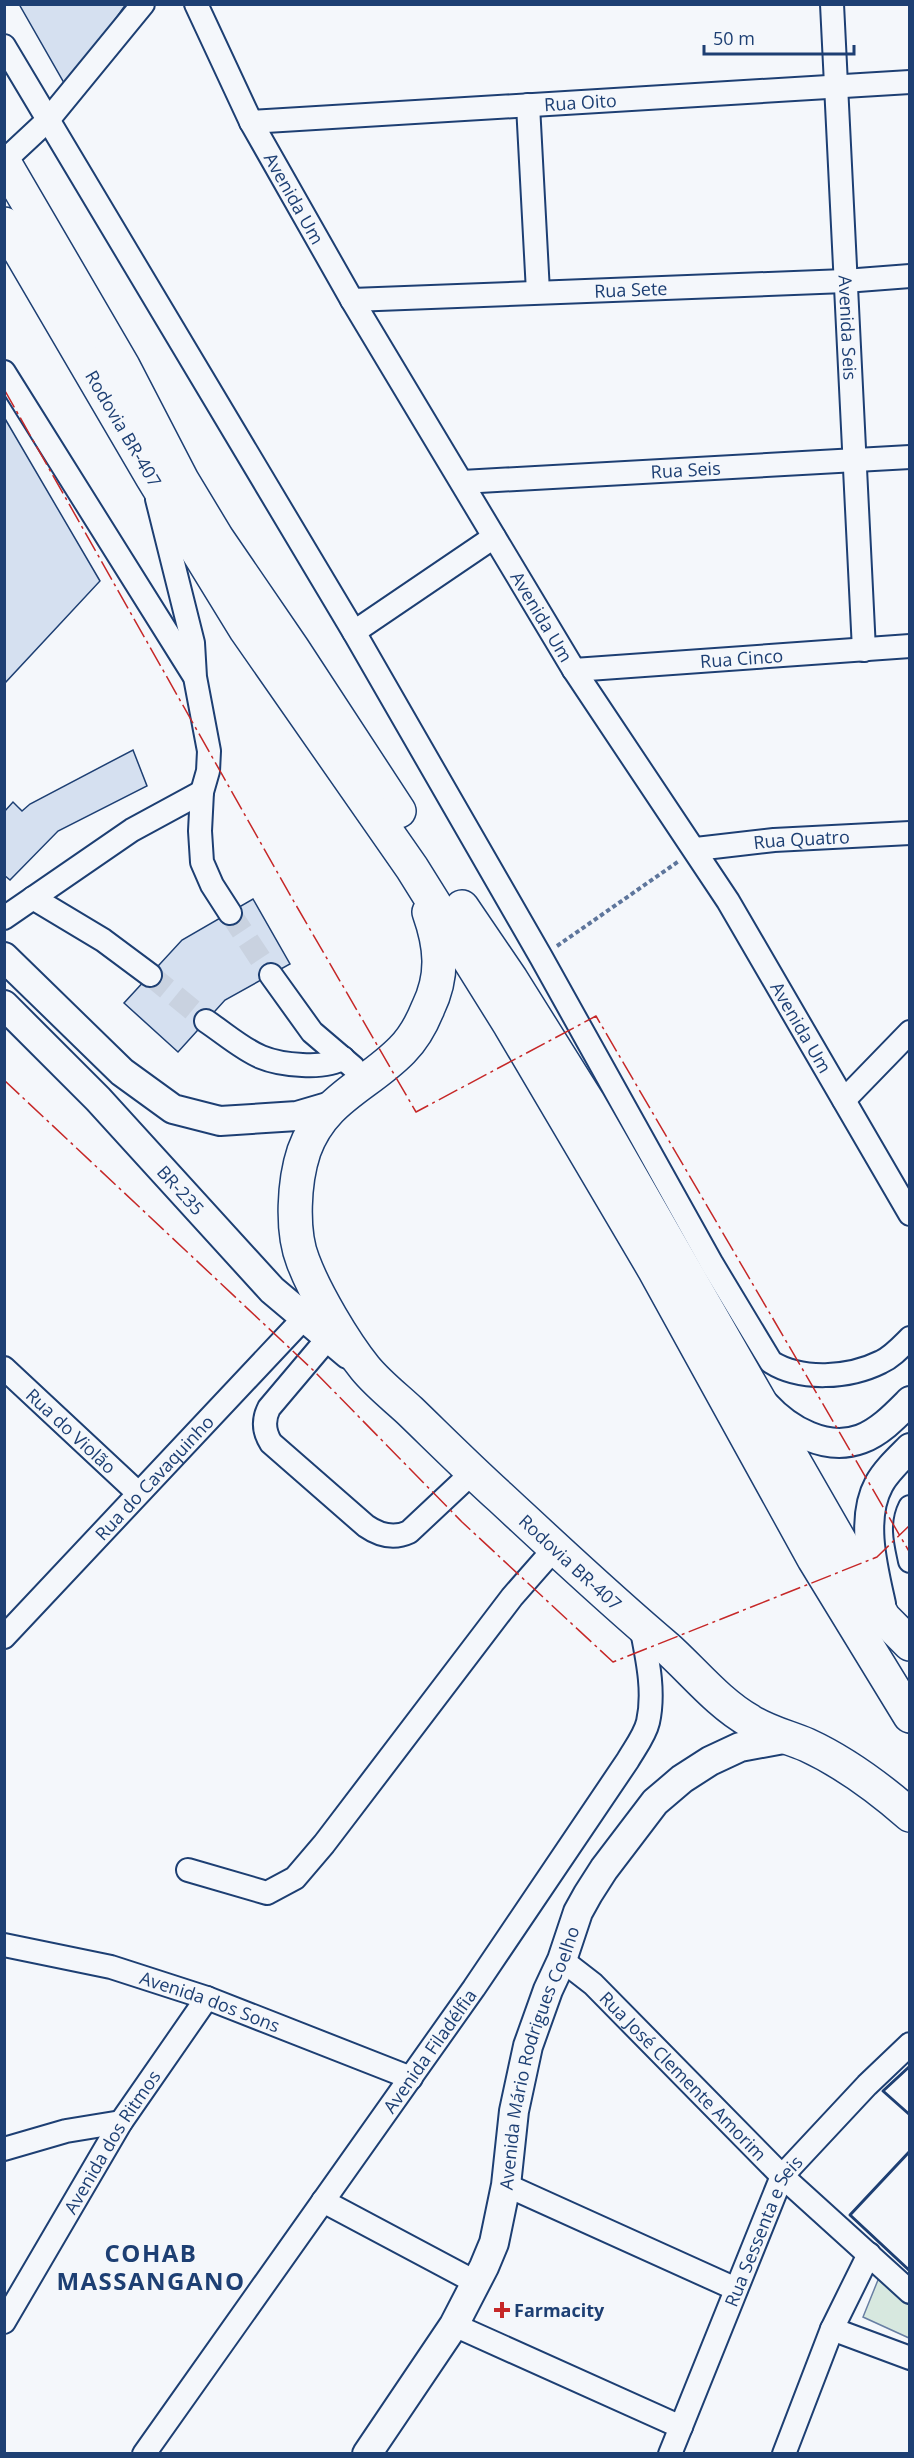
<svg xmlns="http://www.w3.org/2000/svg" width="914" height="2458" font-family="'Open Sans',sans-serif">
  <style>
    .green { fill: #d7e8df; stroke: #687fa3; stroke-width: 1.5 }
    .building { fill: #d5e0f0; stroke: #1d3f73; stroke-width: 1.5 }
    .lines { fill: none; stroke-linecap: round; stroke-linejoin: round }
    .minor-tunnel { stroke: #c9d2e0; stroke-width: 22; stroke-dasharray: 22 11; stroke-linecap: butt }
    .minor-casing { stroke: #1d3f73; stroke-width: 26 }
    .major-casing { stroke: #1d3f73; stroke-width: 32 }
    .highway-casing { stroke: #1d3f73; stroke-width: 36 }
    .path { stroke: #5e769c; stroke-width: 4; stroke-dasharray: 4.5 3; stroke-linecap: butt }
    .minor { stroke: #f4f7fb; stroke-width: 22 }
    .major { stroke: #f4f7fb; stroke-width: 28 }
    .highway { stroke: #f4f7fb; stroke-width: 33 }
    .wall { stroke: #1d3f73; stroke-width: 3 }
    .power { stroke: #c62828; stroke-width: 1.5; stroke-dasharray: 21 4.5 3 4.5; stroke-linecap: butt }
    .poi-dot { fill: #c62828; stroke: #f4f7fb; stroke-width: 2 }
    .labels { text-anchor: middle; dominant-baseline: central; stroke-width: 4.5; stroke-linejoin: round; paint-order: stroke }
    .street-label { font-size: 18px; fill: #1d3f73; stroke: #f4f7fb }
    .poi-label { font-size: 18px; font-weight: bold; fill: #1d3f73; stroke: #f4f7fb; text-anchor: start }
    .district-label { font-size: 24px; font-weight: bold; letter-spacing: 1.5px; fill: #1d3f73; stroke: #f4f7fb }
  </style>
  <rect width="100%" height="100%" fill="#f4f7fb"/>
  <path class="green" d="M880,2275L909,2303V2338L863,2317Z"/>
  <path class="building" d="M19,4H126L67,88Z
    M4,417L100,581L4,684Z
    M133,750L147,786L58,831L10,880L4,875V812L13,802L22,811L30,804Z
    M253,899L290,964L225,1000L178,1052L124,1003L182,940Z"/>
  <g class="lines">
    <path class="minor-tunnel" d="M230,913L271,975
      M150,975L206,1021"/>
    <defs>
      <g id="minor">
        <path id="s1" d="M196,4L251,122L352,300L574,670L728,901L910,1214"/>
        <path id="s2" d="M832,4L864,650"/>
        <path d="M4,46L354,632L541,957L712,1264L771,1362C801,1381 849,1378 881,1362C892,1357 901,1347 910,1338"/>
        <path d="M528,105L538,292"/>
        <path id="s3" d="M251,122L910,82"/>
        <path d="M4,161L48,120L143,4"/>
        <path id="s4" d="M352,300L845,281L910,276"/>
        <path d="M4,372L193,674"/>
        <path id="s5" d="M462,482L910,457"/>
        <path d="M157,499L193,643L195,677L209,751L208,771L202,792L200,831L202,862L212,885L230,913"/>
        <path d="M354,632L494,537"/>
        <path id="s6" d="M574,670L910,646"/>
        <path id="s7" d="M696,849L774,840L910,833"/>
        <path d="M33,898L103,940L150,975"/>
        <path d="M4,918L132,830L202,792"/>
        <path d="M271,975L312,1032L353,1067"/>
        <path d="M206,1021C224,1033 242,1049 261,1057C280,1065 325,1070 343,1058"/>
        <path d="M844,1100L910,1032"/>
        <path d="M329,1337L269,1408C263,1420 264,1432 271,1443L366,1526C379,1535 394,1539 409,1532L473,1472"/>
        <path id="s8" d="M4,1368L138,1493"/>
        <path d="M910,1507C901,1525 906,1542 910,1561"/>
        <path id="s9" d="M4,1637L304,1318"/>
        <path d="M188,1870L267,1893L295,1878L324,1844L512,1597L555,1548"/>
        <path id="s10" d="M4,1945L111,1967L207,1998L411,2078"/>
        <path id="s11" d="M562,1960L593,1984L782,2176L910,2292"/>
        <path d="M4,2149L66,2131L121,2122"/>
        <path d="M506,2185L736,2289"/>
        <path d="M323,2201L477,2283"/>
        <path id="s12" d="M4,2322L121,2122L207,1998"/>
        <path d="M454,2325L681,2427"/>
        <path d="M832,2329L910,2358"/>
        <path id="s13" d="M144,2454L474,1988L628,1760C635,1748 645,1735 648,1722C655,1691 647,1657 641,1626"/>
        <path id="s14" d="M670,2454L782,2176L867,2085L910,2044"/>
        <path d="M784,2454L832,2329L869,2254"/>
      </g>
      <g id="major">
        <path d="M4,957L122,1072L173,1109L220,1121L297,1116L331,1106"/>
        <path id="s15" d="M4,1005L98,1099L272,1290L348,1354"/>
        <path d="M765,1405C788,1430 826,1452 861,1439C880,1432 896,1415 910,1401"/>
        <path d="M881,1604C873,1568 860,1519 879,1484C886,1471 899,1459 910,1448"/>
        <path id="s16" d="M367,2454L454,2325L484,2267L494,2243L506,2185L514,2111L528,2046L548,1990L562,1960L578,1912L588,1894L604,1869L655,1802L682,1779L710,1761L740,1747L789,1738"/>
      </g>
      <g id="highway">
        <path d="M4,162L123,366L182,480L217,538L293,649L399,811"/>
        <path id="s17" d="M4,224L152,477L246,630L412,868L510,1025L654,1269L814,1559L910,1716"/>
        <path d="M462,907L511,979L588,1102L884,1618L910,1644"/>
        <path id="s18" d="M429,912C441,946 444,975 428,1008C422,1023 414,1038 402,1050C367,1086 323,1098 304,1151C294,1181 291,1231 303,1261C315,1293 344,1342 365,1368C378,1384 395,1397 410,1411C440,1440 469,1469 500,1497C555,1548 609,1599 666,1647C693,1671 718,1703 750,1721C767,1732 788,1737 807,1745C846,1763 878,1787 910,1815"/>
      </g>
    </defs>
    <use href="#minor" class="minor-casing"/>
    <use href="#major" class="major-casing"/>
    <use href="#highway" class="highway-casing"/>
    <path class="path" d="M557,946L679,861"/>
    <use href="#minor" class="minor"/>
    <use href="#major" class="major"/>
    <use href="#highway" class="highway"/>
    <path class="wall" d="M910,2066L883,2091L910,2115
      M910,2151L850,2215L910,2271"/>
    <path class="power" d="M4,389L293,900L416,1112L596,1016L910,1553
      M4,1080L313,1370L462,1522L613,1662L877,1557L910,1525"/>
  </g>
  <path class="poi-dot" d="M499 2301h6v6h6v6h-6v6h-6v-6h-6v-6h6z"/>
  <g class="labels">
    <g class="street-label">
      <text stroke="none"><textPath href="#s3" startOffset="330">Rua Oito</textPath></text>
      <text stroke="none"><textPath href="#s1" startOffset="218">Avenida Um</textPath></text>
      <text stroke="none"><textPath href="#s4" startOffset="279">Rua Sete</textPath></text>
      <text stroke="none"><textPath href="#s2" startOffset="324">Avenida Seis</textPath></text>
      <text stroke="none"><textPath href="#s17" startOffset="237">Rodovia BR-407</textPath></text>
      <text stroke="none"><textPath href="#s5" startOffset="224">Rua Seis</textPath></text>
      <text stroke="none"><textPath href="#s1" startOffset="704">Avenida Um</textPath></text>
      <text stroke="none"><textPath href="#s6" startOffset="168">Rua Cinco</textPath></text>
      <text stroke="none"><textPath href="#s7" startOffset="106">Rua Quatro</textPath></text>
      <text stroke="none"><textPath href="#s1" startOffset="1190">Avenida Um</textPath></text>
      <text stroke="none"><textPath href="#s15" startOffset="256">BR-235</textPath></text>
      <text stroke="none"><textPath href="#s8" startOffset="92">Rua do Violão</textPath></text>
      <text stroke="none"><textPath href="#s9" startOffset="219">Rua do Cavaquinho</textPath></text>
      <text stroke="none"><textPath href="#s18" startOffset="810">Rodovia BR-407</textPath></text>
      <text stroke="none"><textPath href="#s10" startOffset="214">Avenida dos Sons</textPath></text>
      <text stroke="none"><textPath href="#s13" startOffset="494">Avenida Filadélfia</textPath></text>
      <text stroke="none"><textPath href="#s16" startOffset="438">Avenida Mário Rodrigues Coelho</textPath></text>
      <text stroke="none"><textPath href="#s11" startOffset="168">Rua José Clemente Amorim</textPath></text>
      <text stroke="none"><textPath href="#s12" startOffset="210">Avenida dos Ritmos</textPath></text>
      <text stroke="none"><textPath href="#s14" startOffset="242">Rua Sessenta e Seis</textPath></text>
    </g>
    <g class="poi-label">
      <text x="514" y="2310">Farmacity</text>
    </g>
    <g class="district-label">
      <text x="151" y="2252">COHAB<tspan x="151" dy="28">MASSANGANO</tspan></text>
    </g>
  </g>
  <rect width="914" height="2458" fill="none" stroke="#1d3f73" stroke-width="12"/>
  <path d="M704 45v9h150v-9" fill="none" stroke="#1d3f73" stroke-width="3"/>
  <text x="713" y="45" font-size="18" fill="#1d3f73" stroke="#f4f7fb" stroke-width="4.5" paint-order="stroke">50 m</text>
</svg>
